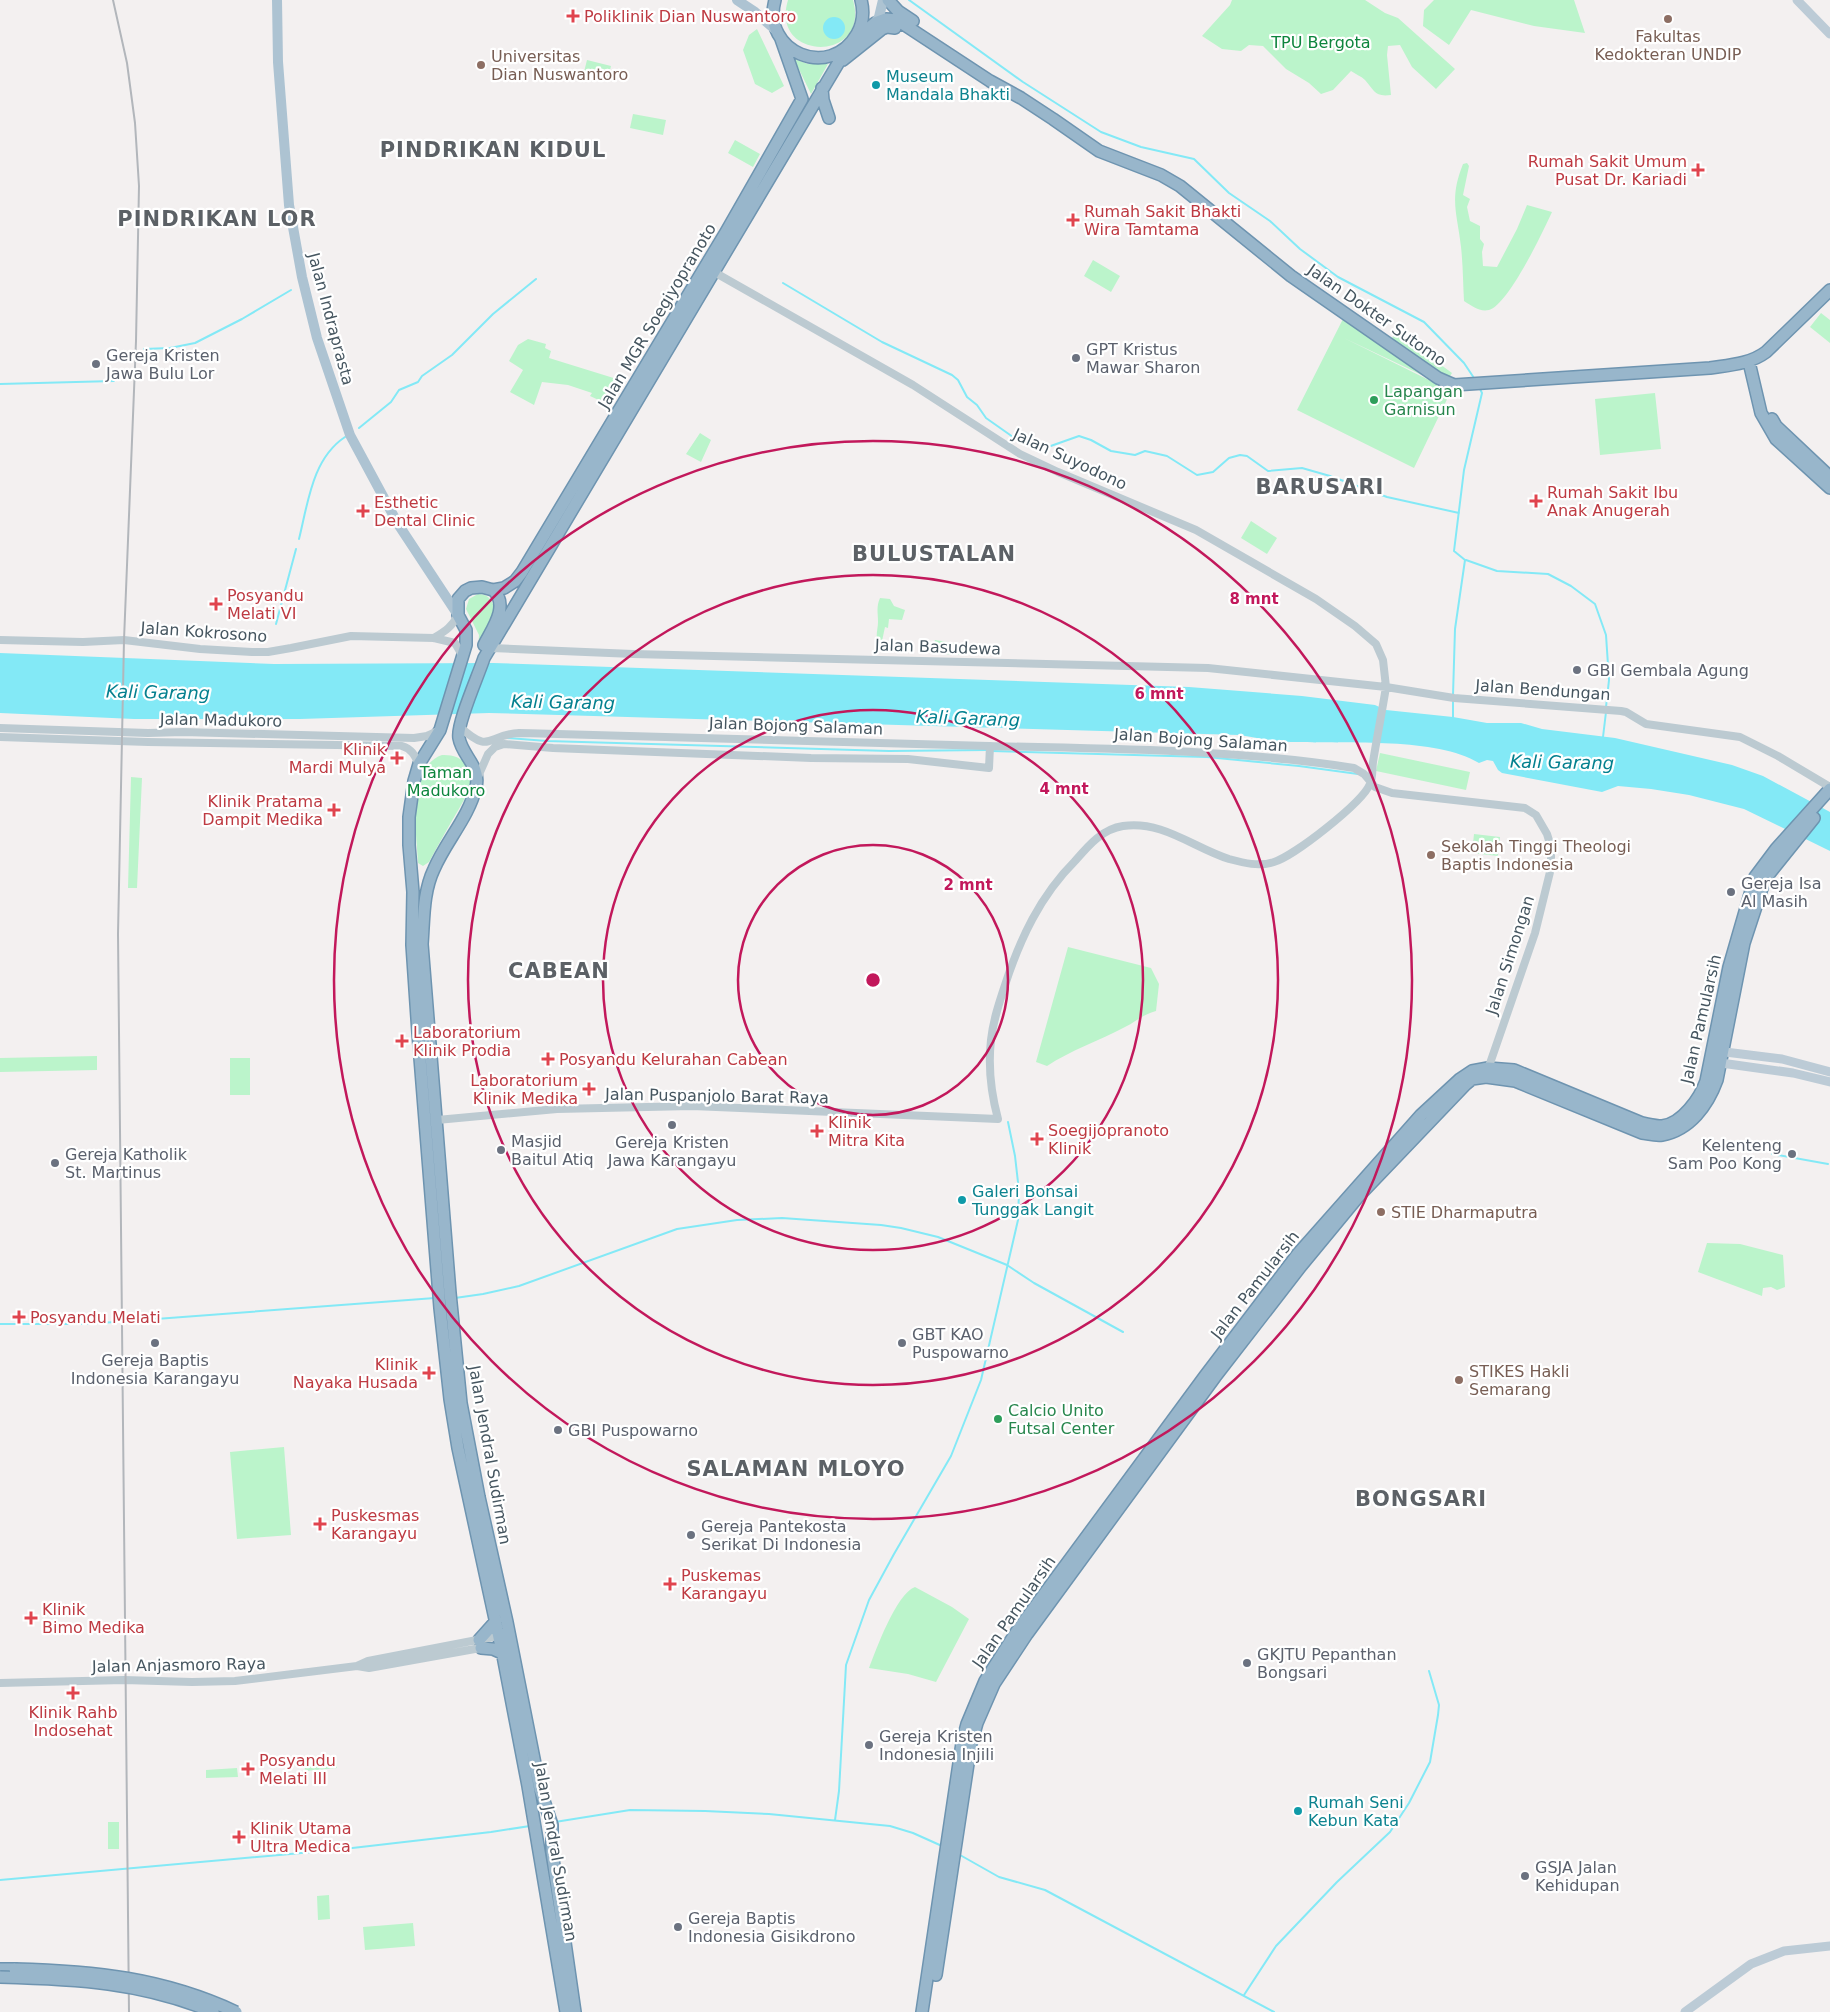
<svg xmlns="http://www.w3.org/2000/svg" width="1830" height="2012" font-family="'DejaVu Sans',sans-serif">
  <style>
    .green { fill: #bbf4cb }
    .water { fill: #83e9f6 }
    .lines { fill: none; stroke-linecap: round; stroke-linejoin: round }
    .stream { stroke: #83e9f6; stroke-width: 2 }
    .trunk-casing { stroke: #6e94b0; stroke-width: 14 }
    .tertiary { stroke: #bccad1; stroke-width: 8 }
    .secondary { stroke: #bccbd6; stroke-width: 9 }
    .primary { stroke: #adc3d2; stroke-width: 10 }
    .trunk { stroke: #98b6cb; stroke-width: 11 }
    .rail { stroke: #b2b6bb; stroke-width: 2 }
    .trunk-bridge-casing { stroke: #6e94b0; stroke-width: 14; stroke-linecap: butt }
    .trunk-bridge { stroke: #98b6cb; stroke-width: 11 }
    .ring { fill: none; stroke: #c2185b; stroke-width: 2.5 }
    .health-dot { fill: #e0444e; stroke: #fff; stroke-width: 2 }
    .education-dot { fill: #8d6e63; stroke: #fff; stroke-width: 2 }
    .culture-dot { fill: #0f9aa8; stroke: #fff; stroke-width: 2 }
    .worship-dot { fill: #6b7280; stroke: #fff; stroke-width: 2 }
    .leisure-dot { fill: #2e9e5b; stroke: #fff; stroke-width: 2 }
    .labels { text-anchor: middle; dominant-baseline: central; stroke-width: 4.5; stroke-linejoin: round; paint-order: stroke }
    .health-label { font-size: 16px; fill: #be3a42; stroke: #fff; text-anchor: start }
    .education-label { font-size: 16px; fill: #785e54; stroke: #fff; text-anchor: start }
    .park-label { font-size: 16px; fill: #0d853d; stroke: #fff }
    .culture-label { font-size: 16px; fill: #0d838f; stroke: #fff; text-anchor: start }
    .street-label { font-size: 16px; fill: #465660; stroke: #fff }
    .worship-label { font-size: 16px; fill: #5b616d; stroke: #fff; text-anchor: start }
    .leisure-label { font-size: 16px; fill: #27864d; stroke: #fff; text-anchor: start }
    .water-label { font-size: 18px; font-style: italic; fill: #04808f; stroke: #fff }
    .district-label { font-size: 21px; font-weight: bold; letter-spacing: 1px; fill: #5c6166; stroke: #fff }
    .centre { fill: #c2185b; stroke: #fff; stroke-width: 2.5 }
    .ring-label { font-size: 15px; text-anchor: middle; font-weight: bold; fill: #c2185b; stroke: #fff; stroke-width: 4.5; stroke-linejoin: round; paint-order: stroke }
  </style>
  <rect width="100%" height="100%" fill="#f3f0f0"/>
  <path class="green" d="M788,0H853C871,63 769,62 788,0Z
    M1232,0H1365L1385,13L1398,18L1455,69L1436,89L1412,67L1400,45L1388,46L1387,55L1391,95C1374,97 1375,91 1365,80C1361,76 1355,74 1351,71L1333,90L1321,94L1309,83L1286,69L1263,46L1249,45L1241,51L1222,49L1202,36L1230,5Z
    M1434,0H1574L1585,33L1534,26L1471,10L1449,45L1423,26L1424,10Z
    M757,29L784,86L772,93L755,84L743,50L749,35Z
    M794,59L808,64H828L811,94Z
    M587,60L611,66L608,79L584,72Z
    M633,114L666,120L663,135L630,128Z
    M735,140L760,154L753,167L728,153Z
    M1467,163L1469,166L1463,195L1470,199L1467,207L1470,221L1480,226V239L1484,244L1482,252L1483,266L1497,267L1517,229L1527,205L1552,212C1543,232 1508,305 1489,310C1479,312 1472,306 1464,301C1463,283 1463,265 1461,247C1457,212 1449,199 1463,164Z
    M1093,260L1120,276L1111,292L1084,276Z
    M1821,313L1830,320V343L1810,327Z
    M1345,315L1445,386L1344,338L1451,391L1414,468L1297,410Z
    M1396,332L1452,373L1447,381L1390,341Z
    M528,339L546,344L545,348L551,351L549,358L620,380L605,403L590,396L592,393L568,385L542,382L534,405L510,392L523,370L509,361L518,345Z
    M1655,393L1661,449L1600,455L1595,399Z
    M700,433L711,440L701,462L686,454Z
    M1251,521L1277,538L1267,554L1241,538Z
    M478,594C489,594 493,601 495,611L480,649H478L479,635L466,609L469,599Z
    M880,598L890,599L894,606L905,610L902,620L889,619L888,628L885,627L882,641L877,639C876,633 878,628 878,622C878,613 876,607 880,598Z
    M935,640L970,646L967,655L941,654L935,651L933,645Z
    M1380,753L1470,772L1466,790L1376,771Z
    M442,755C461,754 475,766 471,786C469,793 463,801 460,807C449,825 439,844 429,862L423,866L418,863V861C416,831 407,767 442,755Z
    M131,777L142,778L137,888H128Z
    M1474,834L1500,837L1498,856L1472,853Z
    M1068,947L1151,968L1159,984L1156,1011C1142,1015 1137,1021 1125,1027C1099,1041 1071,1050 1047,1066L1036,1062Z
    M97,1056V1070L0,1072V1058Z
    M230,1058H250V1095H230Z
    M1707,1243L1740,1244L1783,1255L1785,1287L1777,1290L1771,1287L1763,1288L1762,1296L1698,1272Z
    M284,1447L291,1535L237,1539L230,1452Z
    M915,1587L952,1607L969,1619L936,1682L908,1674L869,1668C876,1650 896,1594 915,1587Z
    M336,1760L337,1768L305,1771L304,1763Z
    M237,1768L238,1777L206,1778V1770Z
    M108,1822H119V1849H108Z
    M329,1895L330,1919L318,1920L317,1896Z
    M413,1923L415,1946L365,1950L363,1927Z"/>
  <path class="water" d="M823 28a11 11 0 1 1 22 0a11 11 0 1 1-22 0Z
    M0,653L274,664L493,663L582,666L1189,687L1302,696L1375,705L1386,710L1453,717L1487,723H1521L1542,729L1615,738L1732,765L1763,776L1830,812V851L1744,809L1689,795L1651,789L1618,786L1602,792L1502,773L1498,770L1493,761L1487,760L1479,763C1436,737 1348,744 1297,742C1278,742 1258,738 1239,735L489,713L300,719H134L0,713Z"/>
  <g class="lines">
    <path class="stream" d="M909,0L1023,82L1101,132L1141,147L1194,159L1229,193L1270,221L1300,249L1338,277L1424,322L1464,363L1474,378
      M783,283L882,342L952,375L958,380L967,397L977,405L986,418L1013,437L1037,448H1045L1079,436L1091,440L1111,451L1135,455L1145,451L1167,456L1197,475L1213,472L1229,458L1240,455L1247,456L1268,471L1302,468L1330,476L1387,497L1459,513
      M144,349L170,348L195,343L242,319L291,290
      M0,384L114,381
      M359,428L391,402L399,390L418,382L422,376L452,355L493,314L536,279
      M299,539C308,503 312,459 345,437
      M1466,560L1497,571L1548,574L1571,586L1595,604L1606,635L1609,680L1606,707
      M276,624L296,549
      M1453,695L1455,629L1465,560L1454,551L1464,470L1482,393L1479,387
      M1453,718V700
      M1603,737L1606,712
      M507,738L547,741L889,751L987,750
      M992,751L1207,757L1299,766L1358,774
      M1772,1154L1828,1164
      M455,1298L483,1294L519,1286L677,1229L737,1220L782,1218L881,1225L901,1228L938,1237L1007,1265L1034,1283L1123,1332
      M0,1324H79L116,1322L435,1298
      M835,1820L839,1791L846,1665L869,1600L894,1554L951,1456L981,1380L1018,1220L1019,1191L1015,1156L1008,1122
      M555,1822L630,1810L705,1811L769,1814L890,1826L913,1833L942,1846
      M960,1855L999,1877L1045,1890L1274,2012
      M0,1880L335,1850L491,1832L530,1826
      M1244,1995L1276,1946L1337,1882L1390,1832L1409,1803L1430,1762L1438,1715L1439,1705L1429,1671"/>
    <defs>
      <path id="trunk" d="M775,0C761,52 830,81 857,34C863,23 864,11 861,0
        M888,0L898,11L913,21
        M843,60L882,29L887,27L895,28
        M822,88L823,100L829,118
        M1749,362L1761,413L1776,439L1830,488
        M1772,419L1776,426L1830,477
        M484,645C492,629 510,605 493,590
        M479,1640L496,1621
        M481,1648L493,1649L502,1653
        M0,1969H15
        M936,1975L971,1744L977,1723L994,1684L1027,1634L1215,1377L1301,1266L1358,1197L1466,1084L1472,1079L1486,1077L1515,1081L1642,1133C1649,1134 1656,1136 1662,1135C1690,1130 1708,1105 1717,1080L1744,943L1765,879L1814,818
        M566,2012L528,1786L503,1656L458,1448L450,1399L440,1308L418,1033L412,945L413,892L409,845V817L414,781L419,764L440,730L466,645V630L458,615V599L465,591L471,588L482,587L493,590L504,588L515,581L522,572L726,232L802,99L781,39
        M575,2012L552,1852V1825L540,1789L507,1622L479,1497L461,1403L450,1293L422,944C424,918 423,892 434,869C446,841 469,817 476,787C481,766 462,756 459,738C456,725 479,674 484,658L849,45L875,23L886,19L897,20L990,81L1021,98L1053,119L1099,151L1161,175L1180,186L1291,276L1438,378L1454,385L1710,368C1730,365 1750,364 1766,352L1830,290
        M922,2012L962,1743L967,1724L985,1681L1017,1631L1205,1376L1297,1255L1421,1115L1460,1079L1472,1071L1488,1068L1514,1070L1642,1123C1648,1124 1655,1126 1662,1126C1682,1124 1700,1098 1706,1081L1729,967L1755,877L1776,849L1830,789"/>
    </defs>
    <use href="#trunk" class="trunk-casing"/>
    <path class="tertiary" d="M434,638C445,631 452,627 458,615
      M0,640L83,642L124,640L200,649L252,652H268L291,648L351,636L434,638L455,643L462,655
      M489,650L492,648L633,654L1208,668L1386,687L1454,698L1621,711L1626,712L1646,724L1740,737L1778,756L1830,787
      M460,727C491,755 486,735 519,733C676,737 833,742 989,746C1112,749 1233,749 1354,768L1364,774L1375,787L1392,793L1525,808L1536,815L1547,834L1551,847V868L1535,933L1487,1072
      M0,728L148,733L183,732L414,738L427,736L438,731
      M0,737L148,742L402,746C412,749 415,756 419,764
      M477,779L488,754L495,747L504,744L553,748L811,758L908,759L989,768L990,746
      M437,1120L557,1109L692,1106L998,1119C991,1093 988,1066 991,1040C993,1021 999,1003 1005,985C1020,939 1040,896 1075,861C1088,846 1102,829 1123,826C1162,820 1194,848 1229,859C1244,863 1259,867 1274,862C1294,856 1362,803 1370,784C1373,778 1372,769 1373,762C1377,737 1382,712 1386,687L1383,660L1376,644L1355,626L1316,599L1196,530L1058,472L1020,454L913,385L714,272
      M357,1666L369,1668L486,1647
      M0,1683L124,1680L192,1682L235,1681L357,1666L368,1661L503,1635"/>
    <path class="secondary" d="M1797,0L1830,34
      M1717,1051L1782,1059L1830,1072
      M1714,1062L1793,1073L1830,1082
      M1685,2012L1751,1964L1784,1951L1830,1946"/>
    <path class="primary" d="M277,0L278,62L289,205L302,277L317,338L350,435L398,524L458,615
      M737,0L755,12L777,31
      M875,23L879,17L883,0"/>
    <use href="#trunk" class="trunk"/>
    <path class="rail" d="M113,0L127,63L135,123L139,186L136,341L124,640L118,934L129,2012"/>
    <defs>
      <path id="trunk-bridge" d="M15,1969C94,1971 163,1978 236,2012
        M0,1977C75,1979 143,1982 213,2012"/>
    </defs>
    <use href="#trunk-bridge" class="trunk-bridge-casing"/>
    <use href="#trunk-bridge" class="trunk-bridge"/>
  </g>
  <g class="ring">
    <circle cx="873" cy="980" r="135"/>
    <circle cx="873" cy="980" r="270"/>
    <circle cx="873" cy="980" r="405"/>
    <circle cx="873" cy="980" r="539"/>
  </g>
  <g class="health-dot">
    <path d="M570.5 8.5h5v5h5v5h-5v5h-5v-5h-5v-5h5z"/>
    <path d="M1695.5 162.5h5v5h5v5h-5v5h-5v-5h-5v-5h5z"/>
    <path d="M1070.5 212.5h5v5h5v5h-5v5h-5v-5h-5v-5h5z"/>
    <path d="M1533.5 493.5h5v5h5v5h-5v5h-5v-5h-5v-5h5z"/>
    <path d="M360.5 503.5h5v5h5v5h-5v5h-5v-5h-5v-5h5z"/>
    <path d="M213.5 596.5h5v5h5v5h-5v5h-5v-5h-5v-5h5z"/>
    <path d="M394.5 750.5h5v5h5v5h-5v5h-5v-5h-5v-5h5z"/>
    <path d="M331.5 802.5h5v5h5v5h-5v5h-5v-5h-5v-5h5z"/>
    <path d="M399.5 1033.5h5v5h5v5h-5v5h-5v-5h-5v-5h5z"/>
    <path d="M545.5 1051.5h5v5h5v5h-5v5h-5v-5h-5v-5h5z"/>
    <path d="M586.5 1081.5h5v5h5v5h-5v5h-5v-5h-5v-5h5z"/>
    <path d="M814.5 1123.5h5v5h5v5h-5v5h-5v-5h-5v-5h5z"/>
    <path d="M1034.5 1131.5h5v5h5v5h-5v5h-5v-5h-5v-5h5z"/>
    <path d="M16.5 1309.5h5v5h5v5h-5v5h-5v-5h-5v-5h5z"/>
    <path d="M426.5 1365.5h5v5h5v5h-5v5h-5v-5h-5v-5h5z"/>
    <path d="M317.5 1516.5h5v5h5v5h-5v5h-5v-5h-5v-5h5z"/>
    <path d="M667.5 1576.5h5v5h5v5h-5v5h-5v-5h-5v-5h5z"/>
    <path d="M28.5 1610.5h5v5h5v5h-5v5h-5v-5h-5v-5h5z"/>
    <path d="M70.5 1685.5h5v5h5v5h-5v5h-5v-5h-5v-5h5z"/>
    <path d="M245.5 1761.5h5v5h5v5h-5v5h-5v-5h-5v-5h5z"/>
    <path d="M236.5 1829.5h5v5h5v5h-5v5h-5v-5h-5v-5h5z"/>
  </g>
  <g class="education-dot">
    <circle cx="1668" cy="19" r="5"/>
    <circle cx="481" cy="65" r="5"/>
    <circle cx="1431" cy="855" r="5"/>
    <circle cx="1381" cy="1212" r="5"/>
    <circle cx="1459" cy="1380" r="5"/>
  </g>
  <g class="culture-dot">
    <circle cx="876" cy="85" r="5"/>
    <circle cx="962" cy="1200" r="5"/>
    <circle cx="1298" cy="1811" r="5"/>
  </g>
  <g class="worship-dot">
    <circle cx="1076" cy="358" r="5"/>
    <circle cx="96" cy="364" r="5"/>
    <circle cx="1577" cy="670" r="5"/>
    <circle cx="1731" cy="892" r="5"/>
    <circle cx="672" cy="1125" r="5"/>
    <circle cx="501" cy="1150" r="5"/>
    <circle cx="1792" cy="1154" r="5"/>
    <circle cx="55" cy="1163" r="5"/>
    <circle cx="155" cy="1343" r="5"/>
    <circle cx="902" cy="1343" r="5"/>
    <circle cx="558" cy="1430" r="5"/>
    <circle cx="691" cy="1535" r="5"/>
    <circle cx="1247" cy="1663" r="5"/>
    <circle cx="869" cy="1745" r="5"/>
    <circle cx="1525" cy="1876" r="5"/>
    <circle cx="678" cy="1927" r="5"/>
  </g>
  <g class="leisure-dot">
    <circle cx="1374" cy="400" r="5"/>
    <circle cx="998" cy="1419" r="5"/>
  </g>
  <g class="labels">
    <g class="health-label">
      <text x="584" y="16">Poliklinik Dian Nuswantoro</text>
      <text x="1687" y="161" text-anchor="end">Rumah Sakit Umum<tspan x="1687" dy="18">Pusat Dr. Kariadi</tspan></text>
      <text x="1084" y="211">Rumah Sakit Bhakti<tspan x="1084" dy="18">Wira Tamtama</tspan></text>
      <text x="1547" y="492">Rumah Sakit Ibu<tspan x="1547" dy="18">Anak Anugerah</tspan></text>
      <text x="374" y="502">Esthetic<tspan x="374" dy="18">Dental Clinic</tspan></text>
      <text x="227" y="595">Posyandu<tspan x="227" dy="18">Melati VI</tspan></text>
      <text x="386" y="749" text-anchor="end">Klinik<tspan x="386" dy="18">Mardi Mulya</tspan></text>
      <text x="323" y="801" text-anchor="end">Klinik Pratama<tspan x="323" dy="18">Dampit Medika</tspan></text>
      <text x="413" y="1032">Laboratorium<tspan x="413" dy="18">Klinik Prodia</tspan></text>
      <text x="559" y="1059">Posyandu Kelurahan Cabean</text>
      <text x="578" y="1080" text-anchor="end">Laboratorium<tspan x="578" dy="18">Klinik Medika</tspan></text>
      <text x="828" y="1122">Klinik<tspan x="828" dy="18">Mitra Kita</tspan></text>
      <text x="1048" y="1130">Soegijopranoto<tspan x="1048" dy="18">Klinik</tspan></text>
      <text x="30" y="1317">Posyandu Melati</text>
      <text x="418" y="1364" text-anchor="end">Klinik<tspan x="418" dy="18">Nayaka Husada</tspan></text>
      <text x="331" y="1515">Puskesmas<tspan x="331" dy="18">Karangayu</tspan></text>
      <text x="681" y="1575">Puskemas<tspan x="681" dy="18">Karangayu</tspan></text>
      <text x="42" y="1609">Klinik<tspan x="42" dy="18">Bimo Medika</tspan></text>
      <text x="73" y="1712" text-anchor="middle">Klinik Rahb<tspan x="73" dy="18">Indosehat</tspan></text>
      <text x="259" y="1760">Posyandu<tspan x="259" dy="18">Melati III</tspan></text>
      <text x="250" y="1828">Klinik Utama<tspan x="250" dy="18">Ultra Medica</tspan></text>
    </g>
    <g class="education-label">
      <text x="1668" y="36" text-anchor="middle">Fakultas<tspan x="1668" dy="18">Kedokteran UNDIP</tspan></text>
      <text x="491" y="56">Universitas<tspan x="491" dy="18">Dian Nuswantoro</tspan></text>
      <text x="1441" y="846">Sekolah Tinggi Theologi<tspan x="1441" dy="18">Baptis Indonesia</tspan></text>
      <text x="1391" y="1212">STIE Dharmaputra</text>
      <text x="1469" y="1371">STIKES Hakli<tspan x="1469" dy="18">Semarang</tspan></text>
    </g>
    <g class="park-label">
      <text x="1321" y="42">TPU Bergota</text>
      <text x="446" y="772">Taman<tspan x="446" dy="18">Madukoro</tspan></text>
    </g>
    <g class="culture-label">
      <text x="886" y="76">Museum<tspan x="886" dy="18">Mandala Bhakti</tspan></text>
      <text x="972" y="1191">Galeri Bonsai<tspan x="972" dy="18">Tunggak Langit</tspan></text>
      <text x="1308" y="1802">Rumah Seni<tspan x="1308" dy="18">Kebun Kata</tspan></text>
    </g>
    <g class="street-label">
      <text transform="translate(1377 315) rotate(35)">Jalan Dokter Sutomo</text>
      <text transform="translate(657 316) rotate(-59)">Jalan MGR Soegiyopranoto</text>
      <text transform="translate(331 319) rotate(75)">Jalan Indraprasta</text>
      <text transform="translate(1070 459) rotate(25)">Jalan Suyodono</text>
      <text transform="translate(204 632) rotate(4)">Jalan Kokrosono</text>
      <text transform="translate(938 647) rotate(2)">Jalan Basudewa</text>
      <text transform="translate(1543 690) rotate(4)">Jalan Bendungan</text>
      <text transform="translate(221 720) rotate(1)">Jalan Madukoro</text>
      <text transform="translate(796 726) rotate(2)">Jalan Bojong Salaman</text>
      <text transform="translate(1201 740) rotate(4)">Jalan Bojong Salaman</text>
      <text transform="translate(1510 955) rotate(-72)">Jalan Simongan</text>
      <text transform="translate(1701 1019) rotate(-77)">Jalan Pamularsih</text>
      <text transform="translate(717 1096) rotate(1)">Jalan Puspanjolo Barat Raya</text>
      <text transform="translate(1255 1285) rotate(-52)">Jalan Pamularsih</text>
      <text transform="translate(490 1455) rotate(80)">Jalan Jendral Sudirman</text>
      <text transform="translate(1014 1612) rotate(-55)">Jalan Pamularsih</text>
      <text transform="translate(179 1665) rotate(-1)">Jalan Anjasmoro Raya</text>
      <text transform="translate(556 1852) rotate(80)">Jalan Jendral Sudirman</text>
    </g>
    <g class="worship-label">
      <text x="1086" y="349">GPT Kristus<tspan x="1086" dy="18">Mawar Sharon</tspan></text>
      <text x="106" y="355">Gereja Kristen<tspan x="106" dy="18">Jawa Bulu Lor</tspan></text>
      <text x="1587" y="670">GBI Gembala Agung</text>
      <text x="1741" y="883">Gereja Isa<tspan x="1741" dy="18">Al Masih</tspan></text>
      <text x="511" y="1141">Masjid<tspan x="511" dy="18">Baitul Atiq</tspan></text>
      <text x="672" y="1142" text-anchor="middle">Gereja Kristen<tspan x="672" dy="18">Jawa Karangayu</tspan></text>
      <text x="1782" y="1145" text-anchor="end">Kelenteng<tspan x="1782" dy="18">Sam Poo Kong</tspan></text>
      <text x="65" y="1154">Gereja Katholik<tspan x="65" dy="18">St. Martinus</tspan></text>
      <text x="912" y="1334">GBT KAO<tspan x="912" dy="18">Puspowarno</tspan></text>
      <text x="155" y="1360" text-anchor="middle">Gereja Baptis<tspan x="155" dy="18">Indonesia Karangayu</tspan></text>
      <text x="568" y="1430">GBI Puspowarno</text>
      <text x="701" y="1526">Gereja Pantekosta<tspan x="701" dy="18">Serikat Di Indonesia</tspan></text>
      <text x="1257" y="1654">GKJTU Pepanthan<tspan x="1257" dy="18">Bongsari</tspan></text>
      <text x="879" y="1736">Gereja Kristen<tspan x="879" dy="18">Indonesia Injili</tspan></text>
      <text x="1535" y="1867">GSJA Jalan<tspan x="1535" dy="18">Kehidupan</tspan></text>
      <text x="688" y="1918">Gereja Baptis<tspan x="688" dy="18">Indonesia Gisikdrono</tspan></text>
    </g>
    <g class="leisure-label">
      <text x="1384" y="391">Lapangan<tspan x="1384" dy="18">Garnisun</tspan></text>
      <text x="1008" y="1410">Calcio Unito<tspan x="1008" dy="18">Futsal Center</tspan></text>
    </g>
    <g class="water-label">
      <text transform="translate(158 692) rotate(1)">Kali Garang</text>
      <text transform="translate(563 702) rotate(1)">Kali Garang</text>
      <text transform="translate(968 718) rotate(2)">Kali Garang</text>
      <text transform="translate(1562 762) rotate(1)">Kali Garang</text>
    </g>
    <g class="district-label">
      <text x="493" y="150">PINDRIKAN KIDUL</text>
      <text x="217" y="219">PINDRIKAN LOR</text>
      <text x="1320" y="487">BARUSARI</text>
      <text x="934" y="554">BULUSTALAN</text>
      <text x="559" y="971">CABEAN</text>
      <text x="796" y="1469">SALAMAN MLOYO</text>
      <text x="1421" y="1499">BONGSARI</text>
    </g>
  </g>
  <circle cx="873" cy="980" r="8" class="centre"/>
  <g class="ring-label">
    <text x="1254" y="604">8 mnt</text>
    <text x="1159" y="699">6 mnt</text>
    <text x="1064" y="794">4 mnt</text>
    <text x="968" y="890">2 mnt</text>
  </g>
</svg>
